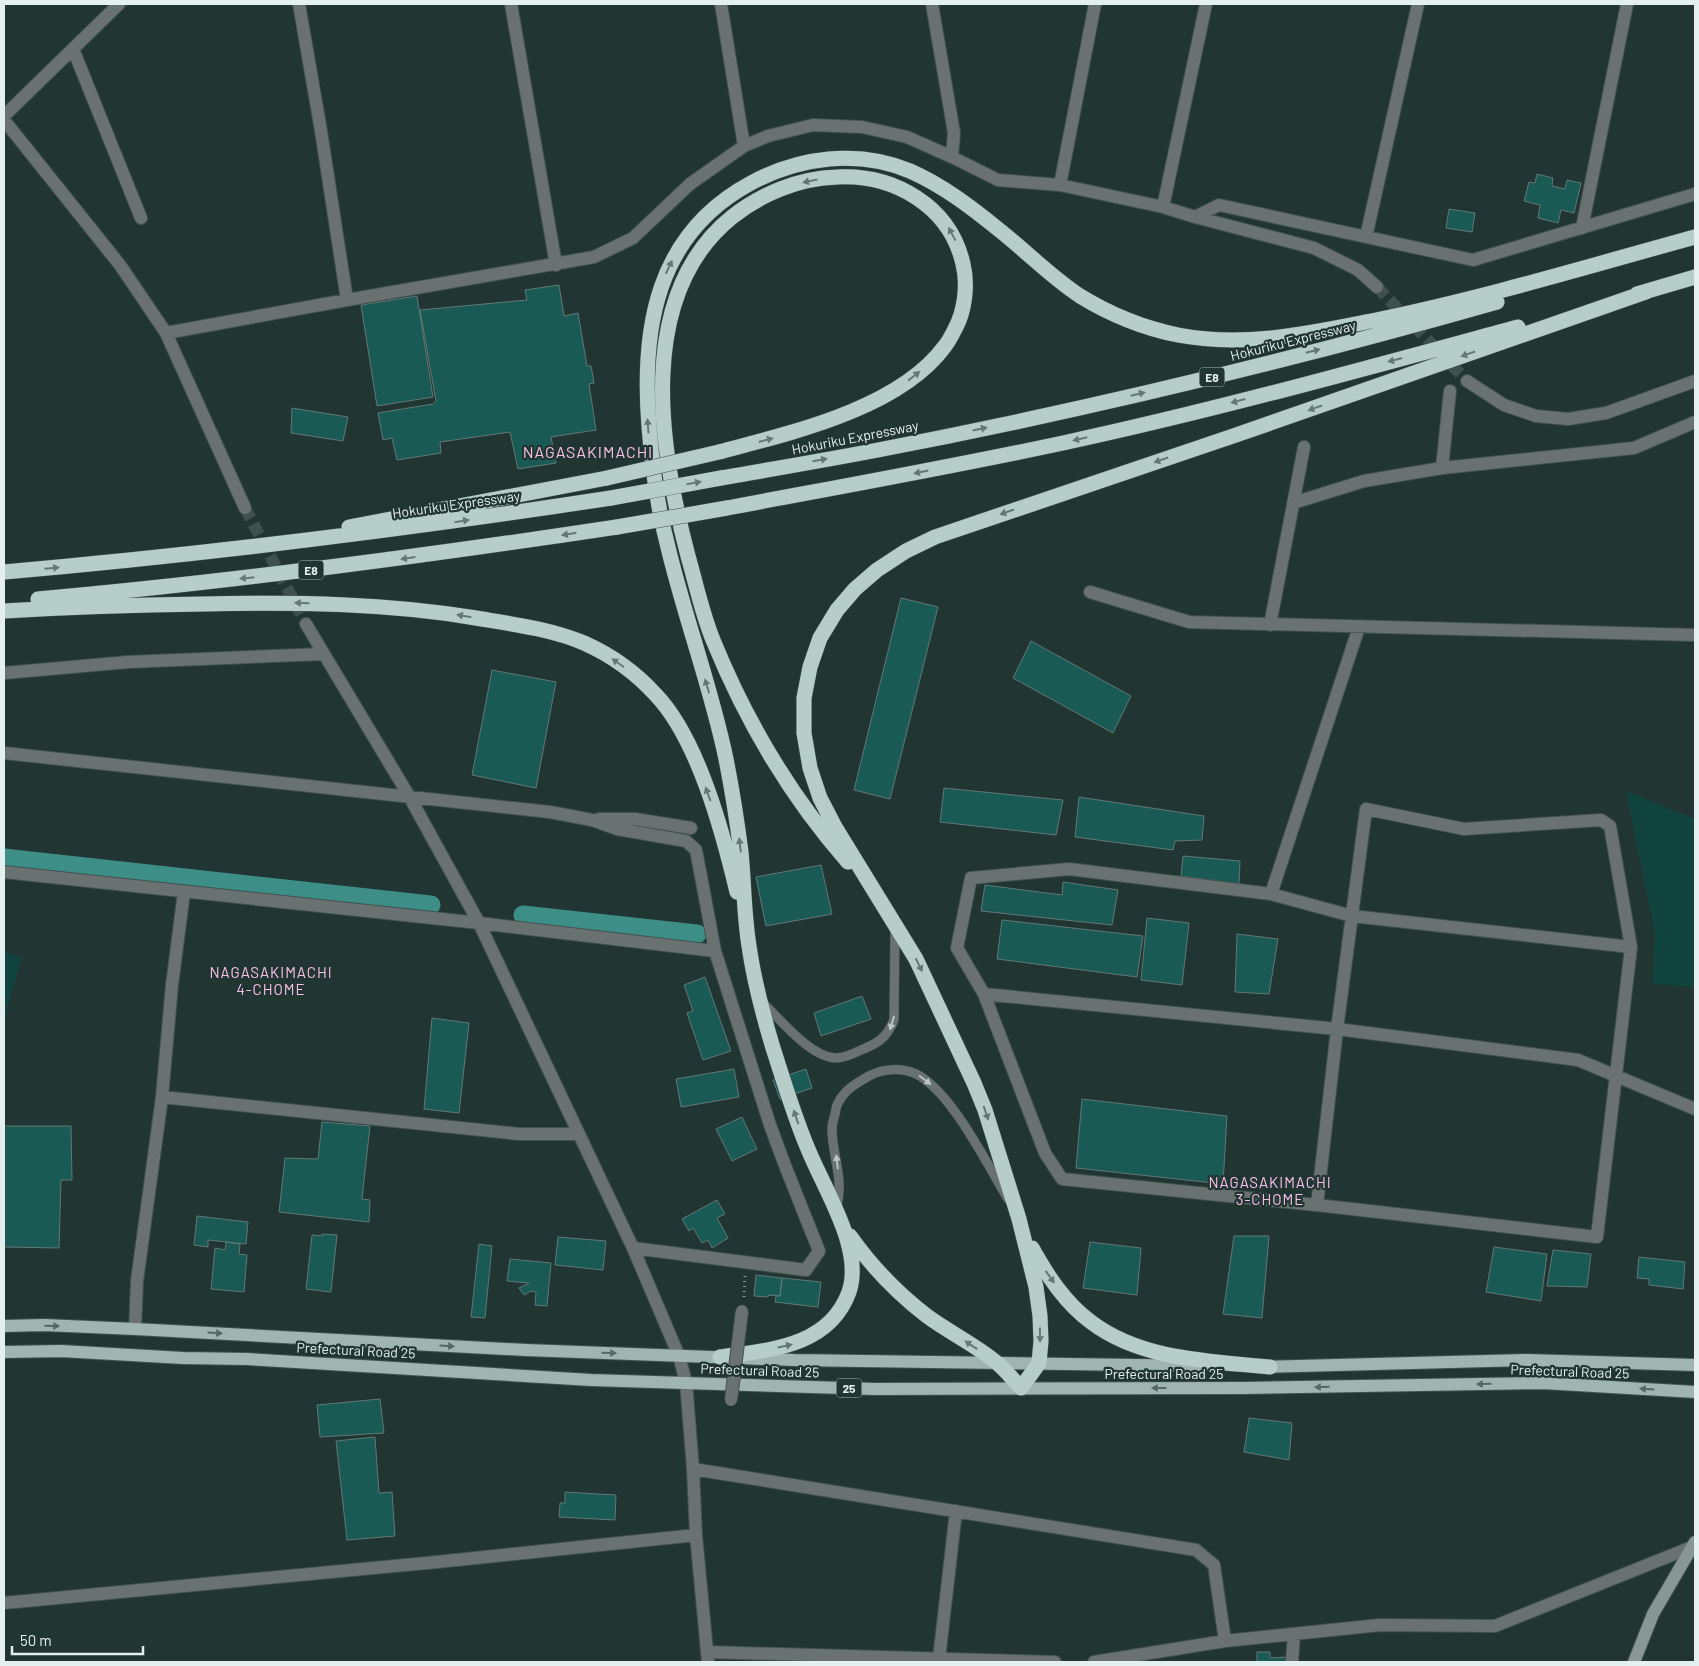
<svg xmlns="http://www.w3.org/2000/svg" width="1699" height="1666" font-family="Barlow,sans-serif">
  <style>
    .green { fill: #11443f }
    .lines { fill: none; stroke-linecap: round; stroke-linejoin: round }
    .canal { stroke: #3c8e87; stroke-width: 19 }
    .building { fill: #1a5a55; stroke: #627875 }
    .street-tunnel { stroke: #3e514e; stroke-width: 12; stroke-dasharray: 12 6; stroke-linecap: butt }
    .lane-casing { stroke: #405350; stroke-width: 10 }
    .street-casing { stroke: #405350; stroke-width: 14 }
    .secondary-casing { stroke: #405350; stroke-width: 14 }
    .primary-casing { stroke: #405350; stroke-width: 14 }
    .highway-casing { stroke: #405350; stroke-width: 16 }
    .path { stroke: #8c9b99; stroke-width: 3; stroke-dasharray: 1 4; stroke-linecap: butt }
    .lane { stroke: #697271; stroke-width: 9 }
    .street { stroke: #697271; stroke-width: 12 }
    .secondary { stroke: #889795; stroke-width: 12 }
    .primary { stroke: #a0b4b1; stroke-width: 12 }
    .highway { stroke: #b6cdca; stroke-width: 15 }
    .street-bridge-casing { stroke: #405350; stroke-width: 14; stroke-linecap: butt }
    .highway-bridge-casing { stroke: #405350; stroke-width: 16; stroke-linecap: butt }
    .street-bridge { stroke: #697271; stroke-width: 12 }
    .highway-bridge { stroke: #b6cdca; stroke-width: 15 }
    .oneway { fill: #647976 }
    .oneway2 { fill: #b9c4c3 }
    .oneway3 { fill: #546865 }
    .labels { text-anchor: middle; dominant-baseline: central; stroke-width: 4.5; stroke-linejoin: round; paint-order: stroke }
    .shield { fill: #213532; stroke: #aab8b6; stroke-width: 1 }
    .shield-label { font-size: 12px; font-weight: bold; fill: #e4f0ef }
    .street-label { font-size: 14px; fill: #e4f0ef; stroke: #213532 }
    .neighbourhood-label { font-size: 15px; letter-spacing: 1px; fill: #f8c1e7; stroke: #213532 }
    .quarter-label { font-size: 16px; letter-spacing: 1px; fill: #f8c1e7; stroke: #213532 }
  </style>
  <rect width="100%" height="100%" fill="#213532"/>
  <path class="green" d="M1626,791L1695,819V987L1653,984L1655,934Z
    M4,951L21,958L4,1022Z"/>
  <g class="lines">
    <path class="canal" d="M4,858L431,905
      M523,915L697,934"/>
  </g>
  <path class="building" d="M1537,174L1553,178L1552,186L1565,189L1567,180L1581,183L1574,213L1561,210L1558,223L1538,218L1540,205L1524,201L1529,182L1535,183Z
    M1449,209L1475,213L1472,232L1446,228Z
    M559,285L564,316L578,313L587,366H591L594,383L589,384L596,430L551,437L556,463L518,469L510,432L440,442L441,453L397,460L392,438L383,440L378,413L433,404L436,401L420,310L527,300L525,290Z
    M417,296L433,397L377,406L361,305Z
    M292,408L348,417L343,441L291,433Z
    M901,598L938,607L890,799L854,790Z
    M1031,641L1131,696L1113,733L1013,678Z
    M492,670L556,682L536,788L472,775Z
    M944,788L1063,800L1056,835L940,822Z
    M1079,797L1204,816L1202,840L1175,841L1173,850L1075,837Z
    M1183,856L1240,861L1239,884L1181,876Z
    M821,865L832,914L766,926L756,877Z
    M1063,882L1118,890L1112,925L981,911L985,885L1062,895Z
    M1147,918L1189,923L1182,985L1141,980Z
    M1002,920L1143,936L1137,977L997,959Z
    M1237,934L1278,939L1269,994L1235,992Z
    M705,977L731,1051L703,1060L687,1013L693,1011L684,985Z
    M862,996L871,1019L821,1036L814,1013Z
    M432,1018L469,1023L459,1113L424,1109Z
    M734,1069L739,1097L681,1107L676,1079Z
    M806,1069L812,1088L780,1099L773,1080Z
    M1082,1099L1227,1116L1223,1184L1076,1168Z
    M742,1117L757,1149L732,1161L716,1129Z
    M322,1122L370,1126L362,1199L370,1200L369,1222L279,1212L285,1158L318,1159Z
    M4,1126H71L72,1180H61L59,1248L4,1247Z
    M717,1200L725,1214L717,1218L728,1238L712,1248L708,1240L702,1243L693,1228L689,1231L682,1219Z
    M197,1216L248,1222L246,1244L208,1240V1247L194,1245Z
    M322,1234L337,1235L331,1292L306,1289L312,1235L322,1236Z
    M1234,1236H1269L1262,1318L1223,1314Z
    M558,1237L606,1241L603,1270L555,1265Z
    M226,1242L240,1244L239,1254L247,1255L244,1292L211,1289L215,1248L225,1250Z
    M1090,1242L1141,1248L1137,1295L1083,1288Z
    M479,1244L492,1246L485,1318L471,1317Z
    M1494,1247L1547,1254L1541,1301L1486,1292Z
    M1553,1250L1591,1254L1587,1287L1547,1286Z
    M1639,1257L1685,1262L1683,1289L1649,1285V1279L1637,1278Z
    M510,1259L551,1263L547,1306L535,1305L536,1292L531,1291L524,1295L519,1288L529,1283L507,1281Z
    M756,1275L782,1278L780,1296L768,1295V1297L754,1296Z
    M782,1278L821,1282L818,1307L775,1302L776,1296H780Z
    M380,1399L384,1433L320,1437L317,1405Z
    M1249,1418L1292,1423L1289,1460L1244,1452Z
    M375,1437L379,1493L392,1492L395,1536L347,1540L336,1441Z
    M565,1492L616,1495L615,1520L559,1517L560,1503H565Z
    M1257,1652H1270V1658L1288,1657V1662H1257Z"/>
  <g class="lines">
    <path class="street-tunnel" d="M1377,287L1467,381
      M245,508L306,624"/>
    <defs>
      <path id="lane" d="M762,1002C780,1019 809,1056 835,1058C844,1058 853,1054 861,1050C879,1043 887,1037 894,1020L895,928
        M836,1208C845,1181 832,1156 832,1129C832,1124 834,1118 835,1114C836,1110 836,1106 838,1103C845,1089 857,1083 869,1076C884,1068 904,1067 920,1076C954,1097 987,1164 1008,1199"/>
      <path id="street" d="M299,4L321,131L347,300
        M511,4L556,265
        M721,4L744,146
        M932,4L954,133L952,157
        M73,49L141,218
        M4,116L119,4
        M4,120L120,265L166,333L347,300L594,257L633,238L690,184L744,146L768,136L813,125L862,127L907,137L952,157L998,180L1060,185L1163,207L1195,217L1314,248L1358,270L1377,287
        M1060,185L1095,4
        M1163,207L1206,4
        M1195,217L1219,205L1473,260L1695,194
        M1582,228L1627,4
        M1366,237L1418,4
        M166,333L245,508
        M1467,381L1504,405L1536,416L1568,419L1606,413L1695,381
        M1442,468L1450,391
        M1293,503L1364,481L1442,468L1634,448L1695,422
        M1090,592L1189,622L1695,635
        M306,624L409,796L479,923L633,1248L679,1356L686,1382L693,1469L696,1535L708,1662
        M1270,625L1304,447
        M4,673L128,662L323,654
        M4,753L550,812L592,820L617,829L686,841L696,850L715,951L770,1125L784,1163L819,1251L806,1270L633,1248
        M599,819H635L691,828
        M4,872L479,923L715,951
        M1271,894L1359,627
        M984,994L957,948L971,878L1069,869L1271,894L1352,916L1631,947
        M162,1097L519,1134H579
        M1317,1205L1337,1029L1366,809L1464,829L1601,820L1610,826L1631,947L1597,1237L1317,1205L1062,1179L1045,1153L984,994L1337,1029L1578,1060L1695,1109
        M135,1329L137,1281L162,1097L172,985L184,892
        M693,1469L1196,1550L1214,1565L1225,1641
        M4,1603L437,1562L696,1535
        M707,1652L1055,1662
        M939,1659L956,1511
        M1094,1662L1225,1641L1380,1625L1495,1626L1692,1547
        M1292,1662L1294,1634"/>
      <path id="secondary" d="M1634,1662L1653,1614L1695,1542"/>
      <path id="primary" d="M4,1326L44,1325L135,1329L526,1350L794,1360L1203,1366
        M4,1352L61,1351L183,1358L247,1359L591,1380L875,1389L1244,1388L1543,1383L1695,1392
        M1260,1367L1527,1360L1695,1365"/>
      <path id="highway" d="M1637,294L1695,277
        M719,452C790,433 899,409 945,346C949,341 952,335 955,329C965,311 968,284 963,264C950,206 894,174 837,177C799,178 761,194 732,217C634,296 660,450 688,556C696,584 702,613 713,640C746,721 790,796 848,862
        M721,478C773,469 826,460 878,450C1086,410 1293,360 1497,302
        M727,508C839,487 951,467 1063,443C1216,410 1367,368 1518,327
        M349,527L607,478
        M4,572C208,554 409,529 611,498
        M38,599C232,582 424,556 617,527
        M4,611C71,607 137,605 204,604C295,602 386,603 476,618C512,624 551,629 584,643C611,655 637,674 656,695C698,739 723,833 737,892
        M850,1236C872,1267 897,1293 927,1316C950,1333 976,1345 997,1363C1006,1370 1013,1380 1021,1388L1039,1363L1041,1341L1040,1316L1036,1287L1019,1219L985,1110L974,1083L916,959L835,827L820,798L810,768L804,733V698L810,667L820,638L837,610L855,589L877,570L906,551L935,537L1236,435L1646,292
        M1032,1248C1047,1275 1065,1303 1091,1322C1141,1360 1209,1361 1270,1367
        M720,1357C769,1350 829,1347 849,1292C864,1249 824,1189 808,1149C794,1116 784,1082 773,1048C763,1015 754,981 749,946C744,915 744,883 741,852C737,821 732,789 726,759C711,686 684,616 667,543C657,505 652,466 649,427C641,328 656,234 751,183C799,157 858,149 910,171C942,185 971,207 998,229C1026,251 1051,277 1080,296C1111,315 1143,328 1178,335C1245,348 1311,333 1376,320C1484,298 1589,266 1695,237"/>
    </defs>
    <use href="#lane" class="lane-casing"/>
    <use href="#street" class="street-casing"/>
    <use href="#secondary" class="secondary-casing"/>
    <use href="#primary" class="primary-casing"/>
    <use href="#highway" class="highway-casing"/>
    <path class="path" d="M744,1297L745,1276"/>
    <use href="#lane" class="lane"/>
    <use href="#street" class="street"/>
    <use href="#secondary" class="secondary"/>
    <use href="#primary" class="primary"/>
    <use href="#highway" class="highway"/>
    <defs>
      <path id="street-bridge" d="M731,1400L742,1311"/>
      <path id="highway-bridge" d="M607,478L719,452
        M611,498L721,478
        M617,527L727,508"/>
    </defs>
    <use href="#street-bridge" class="street-bridge-casing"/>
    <use href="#highway-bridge" class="highway-bridge-casing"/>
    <use href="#street-bridge" class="street-bridge"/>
    <use href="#highway-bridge" class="highway-bridge"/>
  </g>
  <defs><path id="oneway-solid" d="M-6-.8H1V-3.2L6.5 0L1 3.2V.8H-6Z" transform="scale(1.25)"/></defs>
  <g class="oneway">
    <use href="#oneway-solid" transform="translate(810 181) rotate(168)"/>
    <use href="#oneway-solid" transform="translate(952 234) rotate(-118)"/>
    <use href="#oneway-solid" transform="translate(669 267) rotate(-65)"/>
    <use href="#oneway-solid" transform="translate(1313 351) rotate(-14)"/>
    <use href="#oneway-solid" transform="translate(1468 354) rotate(161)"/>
    <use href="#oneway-solid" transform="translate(1395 360) rotate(165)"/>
    <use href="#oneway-solid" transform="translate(914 376) rotate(-38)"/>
    <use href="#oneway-solid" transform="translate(1138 394) rotate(-13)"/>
    <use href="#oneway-solid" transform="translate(1238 401) rotate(165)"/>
    <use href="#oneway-solid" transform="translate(1315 408) rotate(161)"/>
    <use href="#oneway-solid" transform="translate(648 426) rotate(-94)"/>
    <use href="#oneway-solid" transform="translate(980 429) rotate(-12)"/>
    <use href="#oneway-solid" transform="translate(1080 439) rotate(167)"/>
    <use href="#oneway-solid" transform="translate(766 440) rotate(-15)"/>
    <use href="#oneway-solid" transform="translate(820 460) rotate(-10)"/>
    <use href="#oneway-solid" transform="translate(1161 460) rotate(161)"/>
    <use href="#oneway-solid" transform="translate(921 472) rotate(168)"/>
    <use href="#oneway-solid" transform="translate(694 483) rotate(-10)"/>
    <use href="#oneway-solid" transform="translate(1007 512) rotate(161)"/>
    <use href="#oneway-solid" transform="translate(462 521) rotate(-9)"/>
    <use href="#oneway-solid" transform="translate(569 534) rotate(171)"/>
    <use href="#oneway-solid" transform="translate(408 558) rotate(172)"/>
    <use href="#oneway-solid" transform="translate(52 568) rotate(-5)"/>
    <use href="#oneway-solid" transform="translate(247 578) rotate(174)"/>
    <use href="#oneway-solid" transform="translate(302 603) rotate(-179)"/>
    <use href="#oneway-solid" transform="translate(464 616) rotate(-170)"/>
    <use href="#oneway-solid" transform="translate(618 663) rotate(-145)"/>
    <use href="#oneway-solid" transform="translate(707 686) rotate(-107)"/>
    <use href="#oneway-solid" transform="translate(708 794) rotate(-110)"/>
    <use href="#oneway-solid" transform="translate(740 845) rotate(-97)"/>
    <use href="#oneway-solid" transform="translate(919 965) rotate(64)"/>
    <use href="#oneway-solid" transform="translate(986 1113) rotate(71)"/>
    <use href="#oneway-solid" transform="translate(796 1117) rotate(-109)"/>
    <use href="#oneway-solid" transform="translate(1050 1277) rotate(55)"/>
    <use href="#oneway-solid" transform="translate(1040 1335) rotate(89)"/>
    <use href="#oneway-solid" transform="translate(971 1345) rotate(-146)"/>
    <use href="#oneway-solid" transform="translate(785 1346) rotate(-12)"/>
  </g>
  <g class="oneway2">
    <use href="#oneway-solid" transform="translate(892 1023) rotate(107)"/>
    <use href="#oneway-solid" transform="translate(925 1080) rotate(37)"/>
    <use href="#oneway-solid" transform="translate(837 1162) rotate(-97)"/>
  </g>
  <g class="oneway3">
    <use href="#oneway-solid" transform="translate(52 1326) rotate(2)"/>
    <use href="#oneway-solid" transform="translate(215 1333) rotate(3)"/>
    <use href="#oneway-solid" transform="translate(447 1346) rotate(3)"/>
    <use href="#oneway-solid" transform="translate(609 1353) rotate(2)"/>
    <use href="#oneway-solid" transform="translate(1484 1384) rotate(179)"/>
    <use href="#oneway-solid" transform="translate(1322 1387) rotate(179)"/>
    <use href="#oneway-solid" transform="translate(1159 1388) rotate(-180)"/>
    <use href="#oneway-solid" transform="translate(1647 1389) rotate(-177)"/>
  </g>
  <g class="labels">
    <g class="shield">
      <rect x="1199.5" y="367.5" width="25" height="19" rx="4"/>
      <rect x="298.5" y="560.5" width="25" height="19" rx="4"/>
      <rect x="836.5" y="1378.5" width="25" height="19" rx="4"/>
    </g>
    <g class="shield-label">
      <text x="1212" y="377">E8</text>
      <text x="311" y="570">E8</text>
      <text x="849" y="1388">25</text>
    </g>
    <g class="street-label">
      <text transform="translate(1293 340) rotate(-14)">Hokuriku Expressway</text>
      <text transform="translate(855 437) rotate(-11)">Hokuriku Expressway</text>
      <text transform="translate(456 504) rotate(-8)">Hokuriku Expressway</text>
      <text transform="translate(356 1350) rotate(3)">Prefectural Road 25</text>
      <text transform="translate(760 1370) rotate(2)">Prefectural Road 25</text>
      <text transform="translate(1570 1371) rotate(2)">Prefectural Road 25</text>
      <text x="1164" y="1373">Prefectural Road 25</text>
    </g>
    <g class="neighbourhood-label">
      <text x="271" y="972">NAGASAKIMACHI<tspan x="271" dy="17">4-CHOME</tspan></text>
      <text x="1270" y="1182">NAGASAKIMACHI<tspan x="1270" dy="17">3-CHOME</tspan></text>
    </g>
    <g class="quarter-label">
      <text x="588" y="451">NAGASAKIMACHI</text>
    </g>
  </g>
  <rect width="1699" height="1666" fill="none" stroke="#e4f0ef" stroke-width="10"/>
  <path d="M12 1646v8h131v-8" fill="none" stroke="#e4f0ef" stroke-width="2.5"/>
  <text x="20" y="1646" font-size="15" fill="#e4f0ef" stroke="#213532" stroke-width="4" paint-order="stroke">50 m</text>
</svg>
